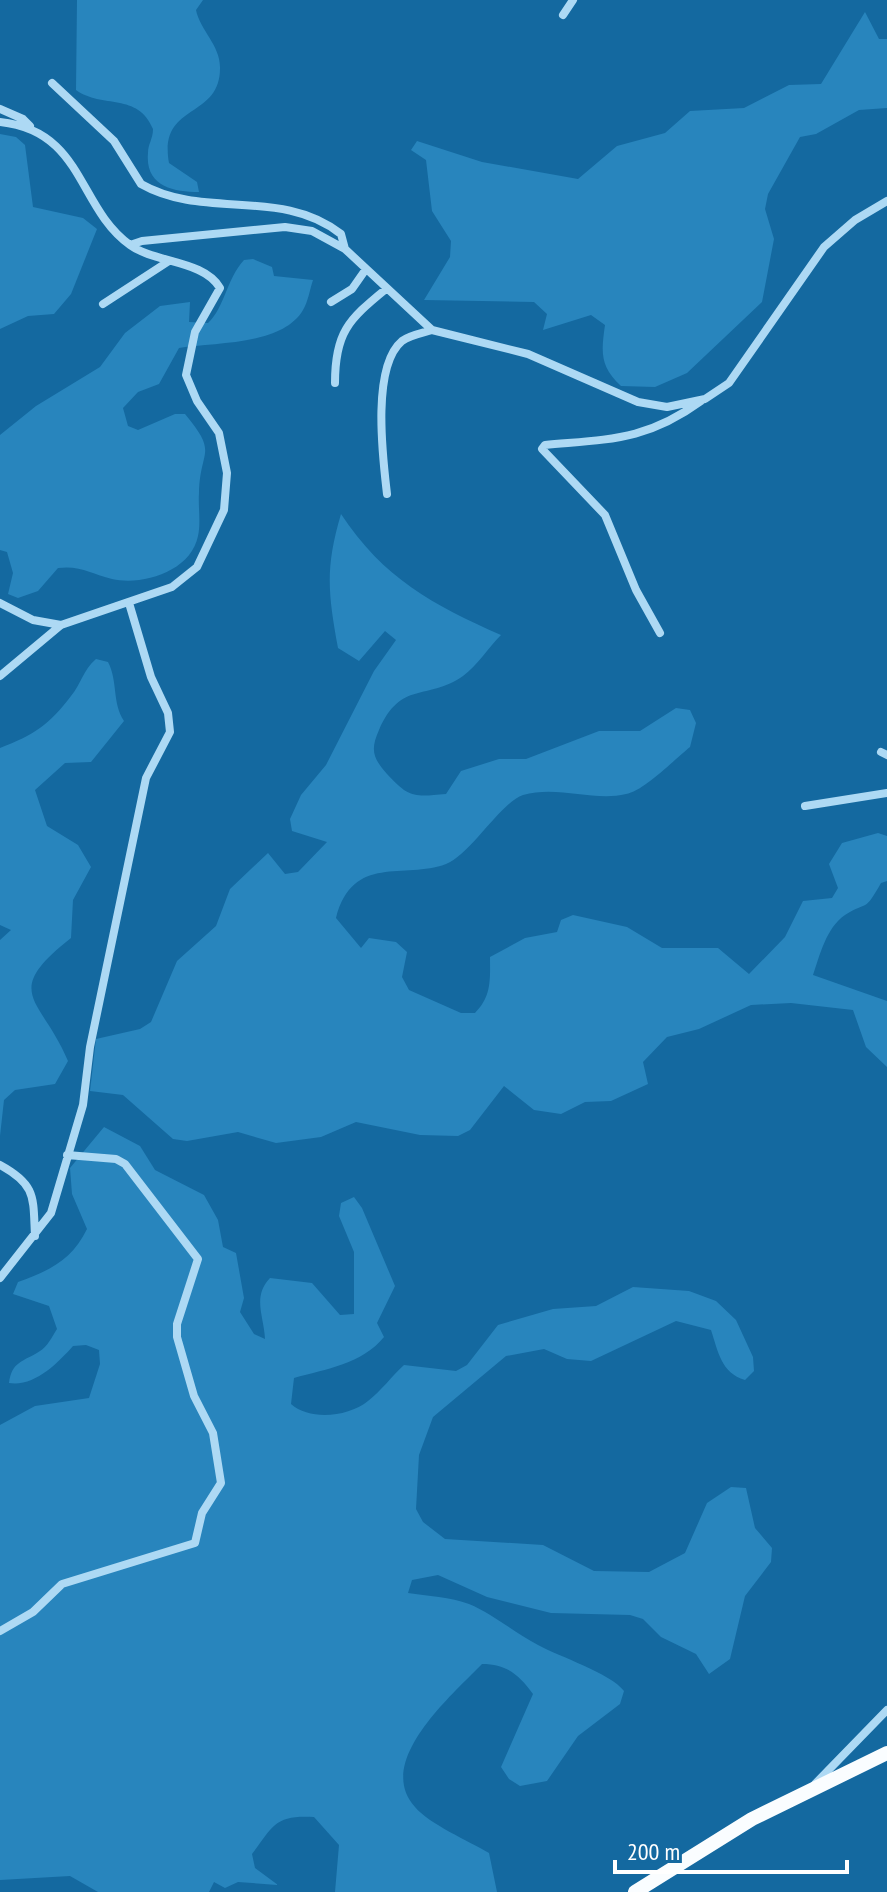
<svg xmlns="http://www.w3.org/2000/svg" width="887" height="1892" font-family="'PT Sans Narrow',sans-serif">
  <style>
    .green { fill: #2885bd }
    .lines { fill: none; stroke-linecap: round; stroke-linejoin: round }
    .minor { stroke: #add9f4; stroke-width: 8 }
    .primary { stroke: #fafdff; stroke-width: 14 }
  </style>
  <rect width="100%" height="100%" fill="#1469a0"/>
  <path class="green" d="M77,0H203L196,10C200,30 220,45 220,67C221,120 158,102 169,163L197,182L199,192C173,192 145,186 148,153C148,144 153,139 153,129C138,92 102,109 76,90Z
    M865,12L879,39H887V108L859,110L816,134L800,137L768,194L765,209L774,239L762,302L687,373L655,387L621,386C600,366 601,353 605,325L591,315L543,330L547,314L534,302L424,300L450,257L451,241L432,211L426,160L411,150L417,141L482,162L578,179L617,146L665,133L690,111L744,108L789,85L821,84Z
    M0,134L16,137L25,145L33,207L83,218L97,229L71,294L54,314L28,316L0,329Z
    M253,259L272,267L274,276L313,280C310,289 308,302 303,310C282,346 214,342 179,348L159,384L138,392L123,408L128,426L138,430L175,414H185C219,455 200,448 199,493C198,506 201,523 198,536C191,571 143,586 112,579C92,574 80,565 58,568L38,591L18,598L8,594L13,573L7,552L0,550V435L36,406L100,367L125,333L160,306L190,302L189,322L208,323C225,307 226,280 244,260Z
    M341,514C383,578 433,605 501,635C489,647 477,666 463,676C427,701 401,680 379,730C370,750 373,758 387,774C409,798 414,797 446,794L461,771L499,759H526L599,731H640L676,708L690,710L696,723L690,747C675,759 644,791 626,794C594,802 558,785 523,795C501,802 470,855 446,864C404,880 353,853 336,918L361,948L369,938L396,942L407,952L402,977L409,990L461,1013H475C492,996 490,979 490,957L525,938L557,932L561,920L573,915L627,927L662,948H718L749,974L785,937L803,901L832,898L838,888L829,864L842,843L878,833L887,836V881L881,883C864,913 869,900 845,915C826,928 820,955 813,975L887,1001V1067L866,1047L853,1010L791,1003L751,1005L699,1029L667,1037L643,1062L648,1084L611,1101L585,1102L561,1114L534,1110L504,1086L470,1130L458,1136L420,1135L356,1122L321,1137L276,1143L238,1132L187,1141L173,1139L123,1095L90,1091L96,1039L140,1029L151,1022L177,961L216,926L230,889L268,853L285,874L298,872L327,842L292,831L290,819L301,795L326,765L374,671L396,640L385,631L359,661L338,648C328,593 325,568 341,514Z
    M96,659L108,662C118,681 112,703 124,721L91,762L65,763L35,790L47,826L78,845L91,867L73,900L71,938C0,994 41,997 68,1061L55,1084L15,1090L4,1100L0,1136V940L11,930L0,925V748C34,735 49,725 71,696C81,684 83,670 96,659Z
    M104,1127L140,1146L155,1170L204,1195L218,1220L223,1247L236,1253L244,1298L240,1312L254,1334L265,1339C264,1316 252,1297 270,1278L312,1283L340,1315L354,1314V1252L339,1216L341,1203L354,1197L362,1208L395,1286L377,1323L384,1337C362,1364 326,1369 294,1378L291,1404C310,1421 348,1417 368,1401C381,1391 392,1376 404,1365L456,1371L467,1365L498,1325L553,1309L596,1306L633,1287L689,1291L716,1301L736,1320L753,1357L754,1371L745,1380C721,1373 718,1351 711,1330L676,1321L591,1361L567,1359L544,1349L506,1356L433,1417L419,1455L416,1509L423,1522L445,1539L543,1545L594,1571L649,1572L685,1553L707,1503L731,1487L746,1488L755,1528L772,1548L771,1562L745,1596L730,1659L709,1674L696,1654L661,1637L643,1619L630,1615L551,1613L487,1597L438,1575L412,1580L408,1593C427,1596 451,1597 469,1604C493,1614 515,1633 538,1645C560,1657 610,1673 624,1691L620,1704L578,1736L547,1781L520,1786L509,1779L501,1767L533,1694C519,1675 507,1664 482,1664C451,1696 374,1762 415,1807C429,1824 469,1841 489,1853L497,1892H335L339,1845L314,1817C275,1815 274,1825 252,1854L255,1868L278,1885L238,1882L225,1888L214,1882L209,1892H98L70,1876L0,1880V1425L35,1406L89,1398L100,1364L99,1350L86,1345L73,1346C57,1364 34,1387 9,1383C12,1361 23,1362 40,1351C47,1347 52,1337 57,1329L49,1306L13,1294L18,1282C49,1271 72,1260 87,1229L72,1194L70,1168Z"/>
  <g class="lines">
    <path class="minor" d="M563,15L573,0
      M52,83L114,141L141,184C204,220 282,187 341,234L345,249
      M0,109L23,119L30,126
      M0,122C84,131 77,207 130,245
      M331,302L352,289L366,269
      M103,304L169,261
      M335,383C335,333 348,320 386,289
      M387,494C383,459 371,367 402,341C410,335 423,333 432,330
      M0,603L33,620L61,625
      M660,633L636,590L605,515L542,449L545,445C609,439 646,441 701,401
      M0,676L61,625L172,587L197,567L224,510L227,473L219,433L197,401L186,375L195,332L220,288C204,260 154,263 130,245L142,241L285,227L312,231L345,249L432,330L528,354L638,402L667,407L705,399L729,383L824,247L855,220L887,201
      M881,752L887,755
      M805,806L887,793
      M0,1165C37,1185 33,1198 35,1236
      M0,1278L51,1213L83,1105L90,1047L146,778L170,732L168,713L151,677L129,603
      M0,1631L33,1612L62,1584L195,1543L202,1513L221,1483L213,1433L194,1396L177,1337V1324L198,1259L125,1164L116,1159L67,1155
      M815,1784L887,1710"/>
    <path class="primary" d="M635,1892L752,1819L887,1753"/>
  </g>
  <path d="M615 1860v12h232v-12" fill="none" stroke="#ffffff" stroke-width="4"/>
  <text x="627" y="1860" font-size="24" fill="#ffffff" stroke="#1469a0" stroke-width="6" paint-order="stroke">200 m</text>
</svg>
